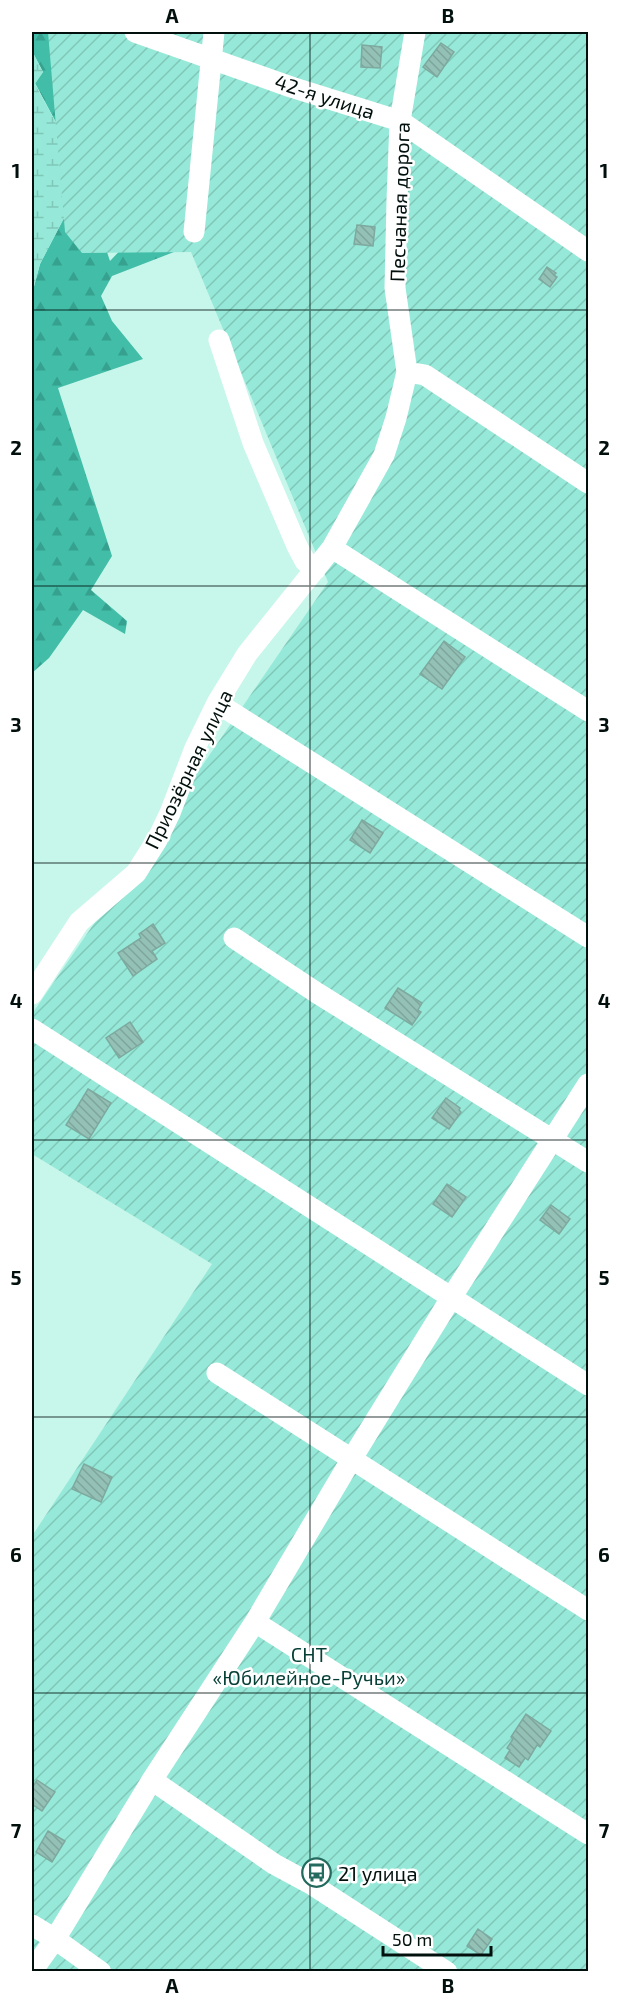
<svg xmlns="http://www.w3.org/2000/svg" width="620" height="2003" font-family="'Exo 2',sans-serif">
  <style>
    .forest { fill: url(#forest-firs) }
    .wetland { fill: url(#wetland-marsh) }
    .garden { fill: url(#garden-furrows) }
    .building { fill: url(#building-back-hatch); stroke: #7da99f; stroke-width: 1.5 }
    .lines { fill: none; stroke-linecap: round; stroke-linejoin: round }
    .minor { stroke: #fff; stroke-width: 21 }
    .grid { fill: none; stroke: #02100d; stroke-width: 1.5; stroke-opacity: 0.55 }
    .labels { text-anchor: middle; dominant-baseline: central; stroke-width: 5; stroke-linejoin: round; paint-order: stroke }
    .street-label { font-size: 20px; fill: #02100d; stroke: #fff }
    .park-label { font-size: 20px; fill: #053f36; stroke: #fff }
    .poi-label { font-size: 20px; fill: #02100d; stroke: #fff; text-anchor: start }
    .neatline { fill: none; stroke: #02100d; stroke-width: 2 }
    .grid-label { font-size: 20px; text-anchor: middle; font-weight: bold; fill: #02100d }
  </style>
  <defs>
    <pattern id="forest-firs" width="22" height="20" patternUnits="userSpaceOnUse" patternTransform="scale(1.5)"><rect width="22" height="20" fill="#41bda8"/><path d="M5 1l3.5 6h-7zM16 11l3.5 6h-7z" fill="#37a18f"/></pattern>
    <pattern id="wetland-marsh" width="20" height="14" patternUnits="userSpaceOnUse" patternTransform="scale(1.5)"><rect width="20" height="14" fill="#96e9d8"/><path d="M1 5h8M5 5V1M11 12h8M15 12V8" fill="none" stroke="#80c7b8"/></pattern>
    <pattern id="garden-furrows" width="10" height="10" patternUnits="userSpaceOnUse" patternTransform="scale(1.5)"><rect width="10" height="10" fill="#96e9d8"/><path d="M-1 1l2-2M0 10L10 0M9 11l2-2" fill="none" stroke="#80c7b8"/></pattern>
    <pattern id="building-back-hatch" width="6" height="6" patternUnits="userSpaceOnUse" patternTransform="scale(1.5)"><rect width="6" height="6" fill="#94c1b6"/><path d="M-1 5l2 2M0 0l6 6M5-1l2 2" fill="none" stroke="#7ea59b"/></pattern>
  </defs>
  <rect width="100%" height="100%" fill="#c7f6eb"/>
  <path class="forest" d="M32,32H109L104,243L110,261L132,238L192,245L112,276L101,296L112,321L143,359L58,388L112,556L91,590L127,621L125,634L83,610L49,658L32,673V294L40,264L75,197V158L35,83L43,72L32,51Z"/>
  <path class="wetland" d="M32,51L43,72L35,84L75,158V197L40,264L32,294Z"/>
  <path class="garden" d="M48,32H588V1971H32V1536L212,1264L32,1154V1018L34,1011L328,582L191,252L82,253L65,232Z"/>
  <path class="building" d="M441,43L454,52L437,77L423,67Z
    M362,45L382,47L380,68L361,67Z
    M357,225L375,227L373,246L354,244Z
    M547,267L556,273L554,275L557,277L550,287L539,279Z
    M444,641L465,657L442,689L420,674Z
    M362,820L383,833L370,853L350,840Z
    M153,924L165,943L152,951L157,959L133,976L118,953L141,938L139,934Z
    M398,988L422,1003L418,1010L421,1012L412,1025L385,1008Z
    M130,1022L143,1042L119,1058L106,1038Z
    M88,1089L111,1103L89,1139L66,1125Z
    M446,1098L460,1108L459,1110L461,1112L449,1129L432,1118Z
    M447,1184L466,1197L452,1217L433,1204Z
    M551,1205L570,1219L559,1234L540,1220Z
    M84,1464L112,1477L101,1502L72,1489Z
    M526,1714L551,1731L540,1747L537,1745L528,1760L525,1758L519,1767L505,1758L510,1750L507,1748L513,1739L511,1737Z
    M37,1780L55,1792L42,1811L32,1804V1788Z
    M48,1831L65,1841L52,1862L36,1852Z
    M478,1929L492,1939L481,1955L467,1946Z"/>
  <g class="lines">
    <path class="minor" d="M135,32L291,87L400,121L588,251
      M194,232L214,32
      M219,340L253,443L297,546L305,561L315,570
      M407,372L425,375L588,483
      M332,548L588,711
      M217,703L588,937
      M234,938L317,993L588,1162
      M32,994L79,922L136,873L157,840L170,813L195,748L217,703L247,654L332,548L384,455L396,418L407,372L395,288L397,201L400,121L415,32
      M32,1029L588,1385
      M217,1373L588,1610
      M255,1622L588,1834
      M152,1780L274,1864L311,1884L447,1972
      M32,1925L55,1939L101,1972
      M32,1971L55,1939L152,1780L255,1622L351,1460L451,1298L588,1084"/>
  </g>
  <path class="grid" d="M310,32V1972M32,310H588M32,586H588M32,863H588M32,1140H588M32,1417H588M32,1693H588"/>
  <defs>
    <symbol id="bus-ring" viewBox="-11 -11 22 22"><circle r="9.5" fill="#fff" stroke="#256a5e" stroke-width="1.5"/><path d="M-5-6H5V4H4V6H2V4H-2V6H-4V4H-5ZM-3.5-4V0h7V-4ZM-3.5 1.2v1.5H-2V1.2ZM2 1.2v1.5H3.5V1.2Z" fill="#256a5e"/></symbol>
  </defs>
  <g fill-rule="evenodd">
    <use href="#bus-ring" x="300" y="1856" width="33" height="33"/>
  </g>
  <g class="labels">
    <g class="street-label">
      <text transform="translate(325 96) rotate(18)">42-я улица</text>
      <text transform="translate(399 202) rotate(-88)">Песчаная дорога</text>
      <text transform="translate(188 769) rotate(-64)">Приозёрная улица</text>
    </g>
    <g class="park-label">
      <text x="309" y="1654">СНТ<tspan x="309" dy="23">«Юбилейное-Ручьи»</tspan></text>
    </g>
    <g class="poi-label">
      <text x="338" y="1873">21 улица</text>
    </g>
  </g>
  <rect width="620" height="2003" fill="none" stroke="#ffffff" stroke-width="66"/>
  <path d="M383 1946v9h108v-9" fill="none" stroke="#02100d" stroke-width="3"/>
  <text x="392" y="1946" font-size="18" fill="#02100d" stroke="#ffffff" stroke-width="4.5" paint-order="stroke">50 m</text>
  <rect x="33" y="33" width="554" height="1937" class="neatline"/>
  <g class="grid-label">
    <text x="172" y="23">A</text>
    <text x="448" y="23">B</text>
    <text x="16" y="178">1</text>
    <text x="604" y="178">1</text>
    <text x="16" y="455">2</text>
    <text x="604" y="455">2</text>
    <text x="16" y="732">3</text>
    <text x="604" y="732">3</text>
    <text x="16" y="1008">4</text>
    <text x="604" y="1008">4</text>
    <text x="16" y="1285">5</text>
    <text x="604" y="1285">5</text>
    <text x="16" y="1562">6</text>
    <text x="604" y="1562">6</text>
    <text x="16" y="1838">7</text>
    <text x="604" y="1838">7</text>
    <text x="172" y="1993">A</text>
    <text x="448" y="1993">B</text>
  </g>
</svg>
